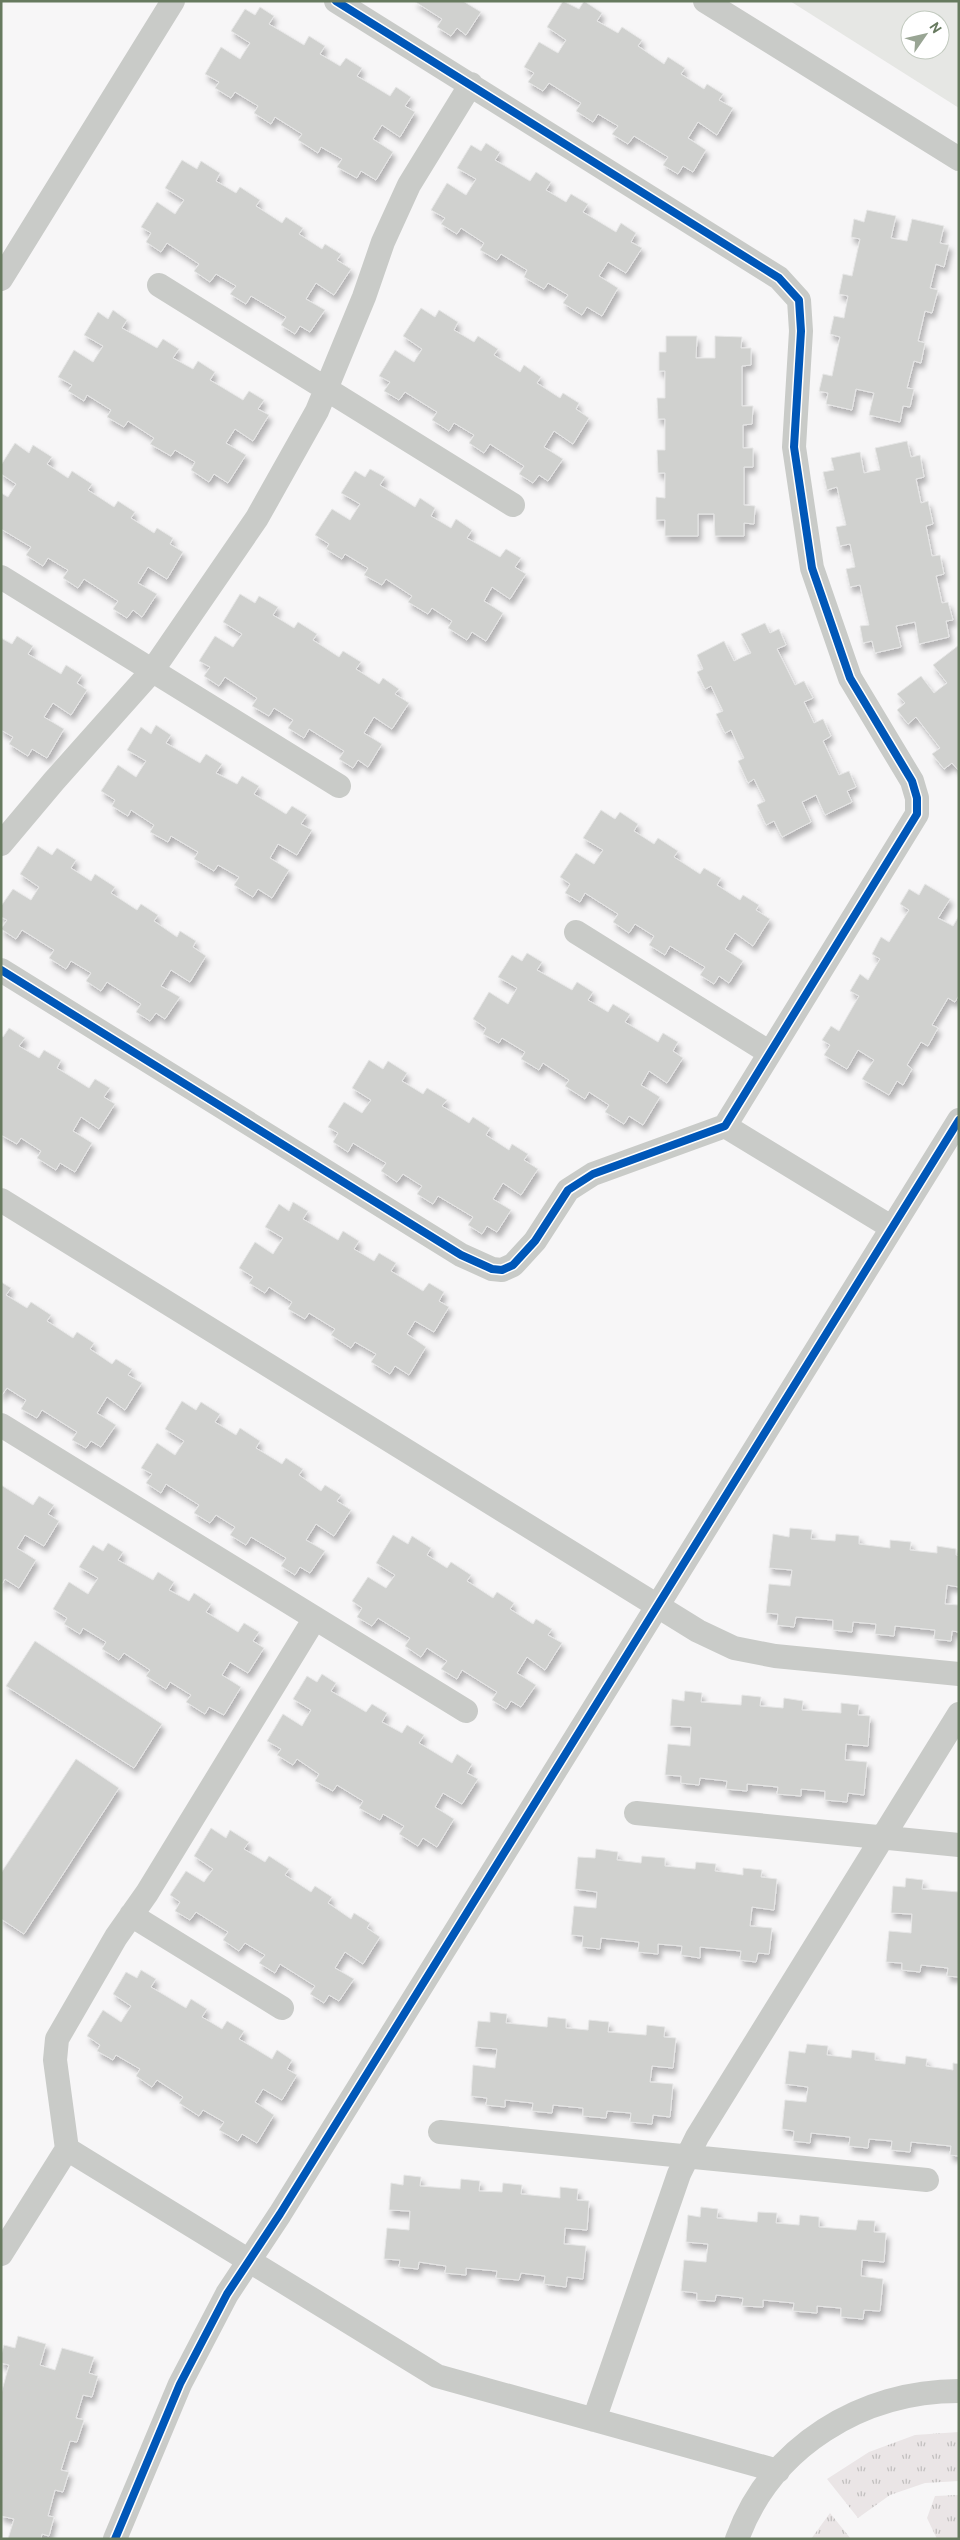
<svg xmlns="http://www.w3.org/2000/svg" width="960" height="2540" font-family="Overpass,sans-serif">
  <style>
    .built { fill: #e6e7e4; fill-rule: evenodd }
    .grass { fill: url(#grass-tufts) }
    .building { fill: #d0d1cf; stroke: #e6e6e6; filter: url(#shadow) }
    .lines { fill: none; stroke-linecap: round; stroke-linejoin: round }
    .minor { stroke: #c9cbc8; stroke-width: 24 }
    .cycleway-casing { stroke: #fff; stroke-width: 11 }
    .cycleway { stroke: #0057b8; stroke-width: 8 }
  </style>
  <defs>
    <pattern id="grass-tufts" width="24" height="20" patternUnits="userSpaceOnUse" patternTransform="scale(1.25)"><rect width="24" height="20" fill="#eae5e6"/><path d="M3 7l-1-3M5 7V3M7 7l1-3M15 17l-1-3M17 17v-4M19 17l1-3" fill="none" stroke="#c1bfbe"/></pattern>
    <filter id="shadow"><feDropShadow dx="3" dy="5.5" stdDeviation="2.5" flood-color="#0004"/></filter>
  </defs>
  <rect width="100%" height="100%" fill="#f7f6f7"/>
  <path class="built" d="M790,1H959V108ZM910,20H940V50H910Z"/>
  <path class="grass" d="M959,2432V2481L925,2483L890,2495L858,2518L827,2479L869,2452L915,2435Z
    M959,2495V2539H937L927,2518L935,2496Z
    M830,2513L851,2539H811Z"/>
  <path class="building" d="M414,1H463L481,12L466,35L457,28L451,36L437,27L442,19Z
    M563,1L579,9L584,1L602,13L597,21L618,33L622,27L642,40L638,46L664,64L668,57L685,68L681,74L704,89L707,84L723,94L719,100L733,108L717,135L698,122L688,138L706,150L693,172L683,166L678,174L663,165L668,157L634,136L628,144L612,134L618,126L598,114L593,122L576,111L581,103L549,83L543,91L528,82L534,73L524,67L539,42L558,53L566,40L547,27Z
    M260,7L274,16L269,24L304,45L309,36L325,46L320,54L340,66L346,58L362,68L357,76L390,96L396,87L411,97L405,106L415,112L400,137L382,125L373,139L393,152L376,180L361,171L357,178L337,167L342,159L321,147L318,153L298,140L302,134L275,117L271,124L254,113L258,106L235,92L231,98L215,88L219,82L205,74L221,47L240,59L250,43L231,31L245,9L255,15Z
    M486,143L500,152L495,160L530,181L536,172L551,182L546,190L566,202L571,194L588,204L583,212L616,232L621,223L636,233L631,242L642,248L626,273L608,262L599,276L618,288L602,316L587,307L582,315L563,303L568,295L548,283L544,289L524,277L527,270L501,254L497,260L480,250L484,243L461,228L457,234L441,224L445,218L431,210L447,183L466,195L476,179L457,168L471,145L481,151Z
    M182,160L197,169L201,161L220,173L216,181L236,193L240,187L260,200L256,206L282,223L286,217L303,228L299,234L322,249L325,244L341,254L337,260L351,269L334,295L316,283L306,299L325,310L310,332L300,326L295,334L281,325L286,317L251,296L246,304L230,294L236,286L216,274L210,282L194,271L199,264L167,243L161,252L146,242L151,233L141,227L157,202L175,214L184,200L165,188Z
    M867,210L896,216L891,238L907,241L912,219L944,226L940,243L949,245L944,267L936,264L930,288L938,290L932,313L925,311L918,341L925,343L921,363L914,361L907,388L914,389L910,407L903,406L900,422L869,415L874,393L856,389L852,410L826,404L828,393L819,391L823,374L832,376L840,337L830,334L834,316L844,318L848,296L839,294L843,274L852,276L860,239L851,237L854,219L864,222Z
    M421,308L435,317L439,310L458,322L454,330L474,342L478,336L498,349L494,355L520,372L524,365L541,377L537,383L560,398L563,393L579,403L576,409L589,418L573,444L554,431L544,447L563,459L548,481L539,475L533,483L519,474L524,466L490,444L484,453L469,443L474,435L454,423L449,431L432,420L437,412L405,392L399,400L384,391L390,382L379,376L395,350L414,362L422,349L403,336Z
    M113,310L127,320L122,328L157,348L163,339L179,349L173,358L193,369L198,361L215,372L210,380L243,400L249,391L264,400L258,409L269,415L253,441L235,429L226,443L246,455L228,483L214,474L209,482L191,470L195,462L175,450L171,456L150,444L154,438L128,421L124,427L107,417L111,410L87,395L84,401L68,391L72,385L58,377L74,350L93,362L103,346L84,335L98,312L108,319Z
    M666,336H697L696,358H715V336L742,337L741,348H751V365L742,366V406H753L752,424L743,425V448H753V467H744V505L755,506L754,524L744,523V536H715L714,514H698V536H665V520H656V497L665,498V473H658L657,450H665V419H658L657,398H665V371H659V352H666Z
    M907,441L911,457L920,455L924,477L916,479L921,503L928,501L933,524L926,526L932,556L940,555L944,574L936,576L942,603L948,602L953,620L946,621L949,637L919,644L915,622L896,626L901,647L875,653L872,641L863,643L860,626L869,625L860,585L850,587L846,569L855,567L850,544L840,546L836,527L846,525L837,487L827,490L823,472L834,470L831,458L860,452L864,473L880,470L875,448Z
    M15,443L29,453L33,445L52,457L47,464L68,478L72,471L92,484L88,490L114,507L118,501L135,512L131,518L154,533L157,528L173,538L170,544L183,552L167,579L148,567L138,583L157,594L142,617L133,610L127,618L113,609L118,601L84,579L78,588L63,578L68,570L48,558L43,566L26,555L31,547L1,529V493L8,497L16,484L1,474V465Z
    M370,469L385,477L380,485L415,507L420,498L435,508L431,516L451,528L456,519L472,530L467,538L500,557L506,549L521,558L515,567L526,574L510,599L492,587L484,601L503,613L486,641L472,632L467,640L448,628L452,621L432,608L428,614L408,602L412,596L386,579L382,585L364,575L368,568L345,554L342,559L326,549L329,544L315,535L332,509L350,520L360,504L341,493L355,471L365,477Z
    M240,594L255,603L259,596L278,607L273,615L294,628L298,622L317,634L313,640L339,657L343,651L361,662L356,669L379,684L383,678L399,689L395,694L409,703L392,729L374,717L364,733L382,744L368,767L358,760L353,768L339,759L344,751L309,729L304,738L288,728L293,720L274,708L269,716L252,706L257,698L225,677L219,686L204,676L210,667L199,661L215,636L233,647L242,634L223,622Z
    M765,623L770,633L779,629L786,645L777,649L795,685L804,681L813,698L804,702L814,723L823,719L831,736L823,741L839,775L849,771L856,787L847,791L852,802L825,815L816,795L802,802L811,822L782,837L774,821L766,825L757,805L765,801L754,779L748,783L738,761L744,758L731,730L725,733L716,714L723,711L711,686L705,689L697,672L703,669L697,655L724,641L734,661L751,653L741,634Z
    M17,636L33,646L28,654L61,674L66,665L82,675L77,683L87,690L71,715L53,703L44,717L64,729L47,758L32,749L28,756L9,744L13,737L1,730V638L12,644Z
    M959,645V771L952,763L944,769L932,754L940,748L916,717L908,724L897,710L905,703L897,694L921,676L934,693L947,683L933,665Z
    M156,725L171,735L166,743L200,763L206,754L222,764L216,773L237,784L242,776L259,786L254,794L286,814L292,806L307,815L301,824L312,830L297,855L278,844L270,858L289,870L272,898L258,889L253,897L234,885L239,877L218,865L214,871L194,859L198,852L171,836L168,842L150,832L154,825L131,810L128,816L112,806L115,800L101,791L118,765L136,777L146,761L127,750L141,727L151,734Z
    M601,810L615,819L620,812L638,824L634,831L654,844L658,838L678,851L674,857L700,874L704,868L721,878L717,885L740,900L743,895L759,905L756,910L770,919L753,946L735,933L725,949L743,961L729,983L719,976L714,984L700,975L705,967L670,946L665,955L649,945L654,936L635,924L629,933L613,922L618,914L585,893L580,902L565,893L570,884L560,877L576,853L594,864L603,850L583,838Z
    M38,846L52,855L57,848L76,860L71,868L91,881L95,874L115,887L111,893L137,910L141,904L158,915L154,921L177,937L180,931L196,941L193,947L206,956L190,982L171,970L161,986L180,997L165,1019L156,1013L150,1021L136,1012L141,1004L107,982L101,991L86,981L91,973L71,961L66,969L49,958L54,950L22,930L16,939L1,929L7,920L1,917V906L13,889L31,900L39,887L20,874Z
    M925,884L950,899L938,918L953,926L959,916V995L955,1002L948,998L932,1025L938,1028L928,1046L921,1042L907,1065L912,1069L903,1085L897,1081L889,1095L862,1079L874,1060L858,1050L847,1069L824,1055L830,1045L822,1040L831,1026L839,1031L859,996L850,991L860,974L868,980L880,959L872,954L881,937L889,942L909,910L900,904L909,889L919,895Z
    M527,953L542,962L537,970L572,990L577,982L593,992L588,1000L608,1012L613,1004L630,1014L625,1022L658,1042L663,1033L678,1042L673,1051L683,1058L667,1083L649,1071L641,1085L660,1097L643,1125L629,1116L624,1124L605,1112L609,1105L589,1092L585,1099L565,1086L569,1080L543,1063L539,1070L521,1059L525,1052L502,1038L499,1043L483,1034L486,1028L473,1019L489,992L508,1004L517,988L498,977L512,955L522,961Z
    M9,1028L25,1038L19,1046L39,1058L44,1050L61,1060L57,1068L89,1088L95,1079L110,1088L104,1097L115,1104L99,1129L81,1117L73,1131L92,1143L75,1172L60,1163L56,1170L37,1158L41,1151L21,1138L17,1144L1,1135V1036L3,1037Z
    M369,1060L383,1069L388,1061L407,1073L402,1081L423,1094L427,1088L447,1100L442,1106L469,1123L473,1117L490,1128L486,1135L509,1150L512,1144L528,1154L524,1160L538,1169L521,1195L503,1183L493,1199L511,1210L497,1232L487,1226L482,1234L468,1225L473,1217L438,1196L433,1204L417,1194L422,1186L403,1174L397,1182L381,1171L386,1163L353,1143L348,1152L333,1142L338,1133L328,1127L344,1102L362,1113L371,1100L352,1088Z
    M293,1202L308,1211L303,1219L338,1240L343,1231L359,1241L354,1249L374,1261L379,1253L396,1263L391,1271L423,1291L429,1283L444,1292L439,1301L449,1307L434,1332L415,1321L407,1334L426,1347L409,1375L395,1366L390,1374L371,1362L376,1354L355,1342L351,1348L331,1335L335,1329L309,1313L305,1319L288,1309L292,1302L269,1287L265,1293L249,1283L253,1277L239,1268L255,1242L273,1254L283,1238L265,1227L279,1204L289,1211Z
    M1,1282L11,1288L6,1295L27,1308L31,1302L51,1315L47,1321L73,1338L77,1332L94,1343L90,1349L112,1364L116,1359L132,1369L128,1375L142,1383L125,1410L107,1397L97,1413L116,1425L101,1447L91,1441L86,1448L72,1440L77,1432L42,1410L37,1418L21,1409L26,1400L7,1388L1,1396Z
    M182,1401L196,1410L201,1402L220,1414L215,1422L236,1435L240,1428L260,1441L256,1448L282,1464L286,1458L303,1469L299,1475L321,1491L325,1485L341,1495L337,1501L351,1510L334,1536L316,1524L306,1540L325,1551L310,1573L300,1567L295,1575L281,1566L286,1558L251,1537L246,1545L230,1535L235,1527L216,1515L210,1523L194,1513L199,1505L166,1484L161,1493L146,1483L152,1474L141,1468L157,1443L175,1455L184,1441L165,1429Z
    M1,1485L33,1505L39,1496L54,1505L48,1514L59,1521L44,1546L25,1535L17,1548L36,1560L19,1588L5,1579L1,1585Z
    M790,1528L812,1530L811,1539L835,1541L836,1534L859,1536V1544L890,1548V1540L911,1542L910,1550L937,1553V1546L956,1549V1555L959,1556V1587L947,1585L945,1604L959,1605V1632L952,1631L951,1641L934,1639L935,1630L895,1626L894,1636L875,1634L876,1624L853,1622L852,1632L833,1630V1620L796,1617L794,1627L777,1625L778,1614L766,1613L769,1584L790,1586L792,1570L769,1568L773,1534L789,1537Z
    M393,1535L408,1544L412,1536L431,1548L427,1555L447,1568L451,1562L471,1575L467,1581L493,1598L497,1592L514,1603L510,1609L533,1624L536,1619L552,1629L548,1635L562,1643L545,1670L527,1657L517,1673L536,1685L521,1707L511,1701L506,1709L492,1700L497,1692L462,1670L457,1679L441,1669L447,1661L427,1648L421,1657L405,1646L410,1638L378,1618L372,1626L357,1617L362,1608L352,1601L368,1577L386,1588L395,1575L376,1563Z
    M108,1543L123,1552L118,1560L153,1580L158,1572L174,1582L169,1590L189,1601L194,1593L211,1604L206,1612L238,1632L244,1623L259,1632L253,1641L264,1648L248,1673L230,1662L222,1675L241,1687L224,1715L209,1707L205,1714L186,1702L191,1695L170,1682L166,1689L146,1676L150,1670L124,1653L119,1660L102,1649L106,1642L83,1628L80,1634L64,1624L67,1618L53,1609L69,1582L88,1594L98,1578L79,1567L93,1545L103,1551Z
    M35,1641L162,1724L134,1768L6,1686Z
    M322,1674L336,1683L331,1691L366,1712L372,1704L387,1713L382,1722L402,1733L407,1725L424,1735L419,1743L452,1763L457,1754L472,1764L467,1773L478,1779L462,1804L443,1793L435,1807L454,1819L437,1847L423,1838L418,1846L399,1834L404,1826L383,1814L380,1820L359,1808L363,1801L337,1785L333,1791L315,1781L319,1774L297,1759L293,1765L277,1755L281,1749L267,1741L283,1714L302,1726L311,1710L293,1699L307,1676L317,1682Z
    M685,1691L702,1693L701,1702L741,1705L742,1695L761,1697L760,1706L783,1708L784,1698L803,1701L802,1710L841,1713V1703L859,1705L858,1715L870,1716L868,1746L846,1744L845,1760L867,1762L864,1795L848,1793L847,1802L825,1800V1791L801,1789V1796L777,1794L778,1787L747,1784V1791L726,1789L727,1781L700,1778L699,1785L681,1783V1776L665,1775L668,1744L690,1746L691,1727L670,1726L672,1699L684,1701Z
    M76,1759L119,1788L24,1934L1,1919V1873Z
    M211,1828L226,1838L230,1830L249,1842L244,1849L265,1862L269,1856L289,1869L285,1875L311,1892L315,1886L332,1897L328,1903L351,1919L354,1913L370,1923L367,1928L380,1937L363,1964L345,1952L335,1968L354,1979L339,2001L329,1995L324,2003L310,1994L315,1986L280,1964L275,1973L259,1963L265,1955L245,1943L239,1951L223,1940L228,1932L196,1912L190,1920L175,1911L180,1902L170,1895L186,1871L204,1882L213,1869L194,1856Z
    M596,1849L618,1852L617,1860L641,1863L642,1856L665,1858V1866L695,1869L696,1862L716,1864L715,1871L743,1875V1868L762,1870L761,1877L777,1879L774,1910L752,1907L750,1926L772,1928L769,1954L758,1953L756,1962L740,1960L741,1951L700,1947V1958L681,1955L682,1946L658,1944V1954L638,1952L639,1942L601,1938L600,1949L582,1947L583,1936L571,1935L574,1906L596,1908L597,1892L575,1889L578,1857L595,1858Z
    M906,1878L923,1880L922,1889L959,1892V1977L947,1976L948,1968L921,1965L920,1972L902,1970V1963L886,1962L889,1931L911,1933L912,1914L891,1913L893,1886L905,1887Z
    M141,1970L156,1979L151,1987L186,2008L191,1999L207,2009L202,2017L222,2029L227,2021L244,2031L239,2039L272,2059L277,2050L292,2060L287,2069L297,2075L282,2100L263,2089L255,2102L274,2115L257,2143L242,2134L238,2141L219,2130L224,2122L203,2110L199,2116L179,2103L183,2097L157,2080L152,2087L136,2076L140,2069L116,2055L113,2060L97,2051L100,2045L87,2036L103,2010L121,2022L131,2006L113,1994L126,1972L137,1978Z
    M490,2012L507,2014L506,2023L547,2027L548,2017L566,2019V2028L588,2030L589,2020L609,2022L608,2032L646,2035L647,2025L665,2027L664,2037L676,2038L673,2068L652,2066L650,2082L673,2084L670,2117L653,2115L652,2124L630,2122L631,2113L607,2111L606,2118L583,2116V2108L553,2105L552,2113L532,2111L533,2103L505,2100V2107L486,2105L487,2098L471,2096L473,2065L495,2068L497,2049L475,2047L478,2021L490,2022Z
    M807,2044L828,2046L827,2055L851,2058L852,2050L875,2053V2060L905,2064L906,2056L927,2059L926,2066L953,2070V2063L959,2064V2156L950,2155L951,2146L911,2142L910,2152L891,2150L892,2141L869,2139L868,2148L849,2146L850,2137L811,2133L810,2143L793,2141L794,2131L782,2129L785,2100L806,2102L808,2087L785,2084L789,2051L805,2053Z
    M404,2175L421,2177L420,2186L460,2189L461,2179L480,2181L479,2191L502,2192L503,2183L522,2185L521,2194L560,2198V2187L578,2189L577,2200L589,2201L587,2230L565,2228L564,2244L586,2246L583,2279L567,2277L566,2287L544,2284L545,2276L521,2273L519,2280L496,2278L497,2271L466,2268V2275L445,2273L446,2266L419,2262L418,2269L399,2267L400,2260L384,2259L387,2228L409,2230L410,2211L389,2210L391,2183L403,2185Z
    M701,2207L718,2209L717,2218L757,2222L758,2212L777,2213L776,2223L799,2225L800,2215L819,2217V2227L856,2230L858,2220L875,2221L874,2232L886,2233L884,2262L862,2260L861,2276L883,2279L880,2311L864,2310L863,2319L841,2317V2308L817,2306V2313L793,2311L794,2303L763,2300V2307L742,2306L743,2298L716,2295L715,2301L697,2300V2293L681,2291L684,2260L706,2262L708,2244L686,2242L688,2215L700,2217Z
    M18,2336L46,2344L40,2365L55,2370L62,2348L94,2357L89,2373L98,2376L92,2397L83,2395L76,2418L84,2420L77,2442L70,2441L61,2470L69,2472L63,2492L55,2490L48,2516L54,2517L49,2536L42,2534L41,2539H8L14,2519L1,2516V2394L9,2365L1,2363V2355L4,2345L15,2348Z"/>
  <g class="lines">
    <path class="minor" d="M705,1L959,159
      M1,279L173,1
      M159,285L513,505
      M1,577L339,786
      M1,844L54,781L152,671L257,518L317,411L364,297L383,242L409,185L471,84
      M576,932L770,1053
      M1,970L461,1255L492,1269L502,1270L513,1265L535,1241L568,1190L593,1174L725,1126L917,814V798L912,781L850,678L812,568L794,447L801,331L799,300L779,278L336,1
      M725,1126L891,1227
      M1,1200L698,1631L734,1648L775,1656L959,1674
      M1,1425L466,1711
      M636,1813L959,1845
      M131,1915L282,2008
      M440,2132L927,2180
      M67,2149L437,2376L778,2471
      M1,2254L67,2149L55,2060L57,2039L116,1937L147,1893L315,1618
      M594,2420L679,2174L697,2137L959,1714
      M115,2539L180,2384L227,2294L280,2214L959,1120
      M737,2539C771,2446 862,2391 959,2391"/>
    <defs>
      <path id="cycleway" d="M1,970L461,1255L492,1269L502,1270L513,1265L535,1241L568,1190L593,1174L725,1126L917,814V798L912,781L850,678L812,568L794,447L801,331L799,300L779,278L336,1
        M115,2539L180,2384L227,2294L280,2214L959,1120"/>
    </defs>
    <use href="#cycleway" class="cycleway-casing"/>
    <use href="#cycleway" class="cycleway"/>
  </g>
  <rect width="960" height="2540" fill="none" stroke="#677a5f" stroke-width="5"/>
  <g transform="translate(925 35) rotate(56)"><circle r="24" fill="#ffffff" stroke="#c2cabf"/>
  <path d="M0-4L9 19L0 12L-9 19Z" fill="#99a594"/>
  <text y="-8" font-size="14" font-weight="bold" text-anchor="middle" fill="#677a5f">N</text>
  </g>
</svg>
